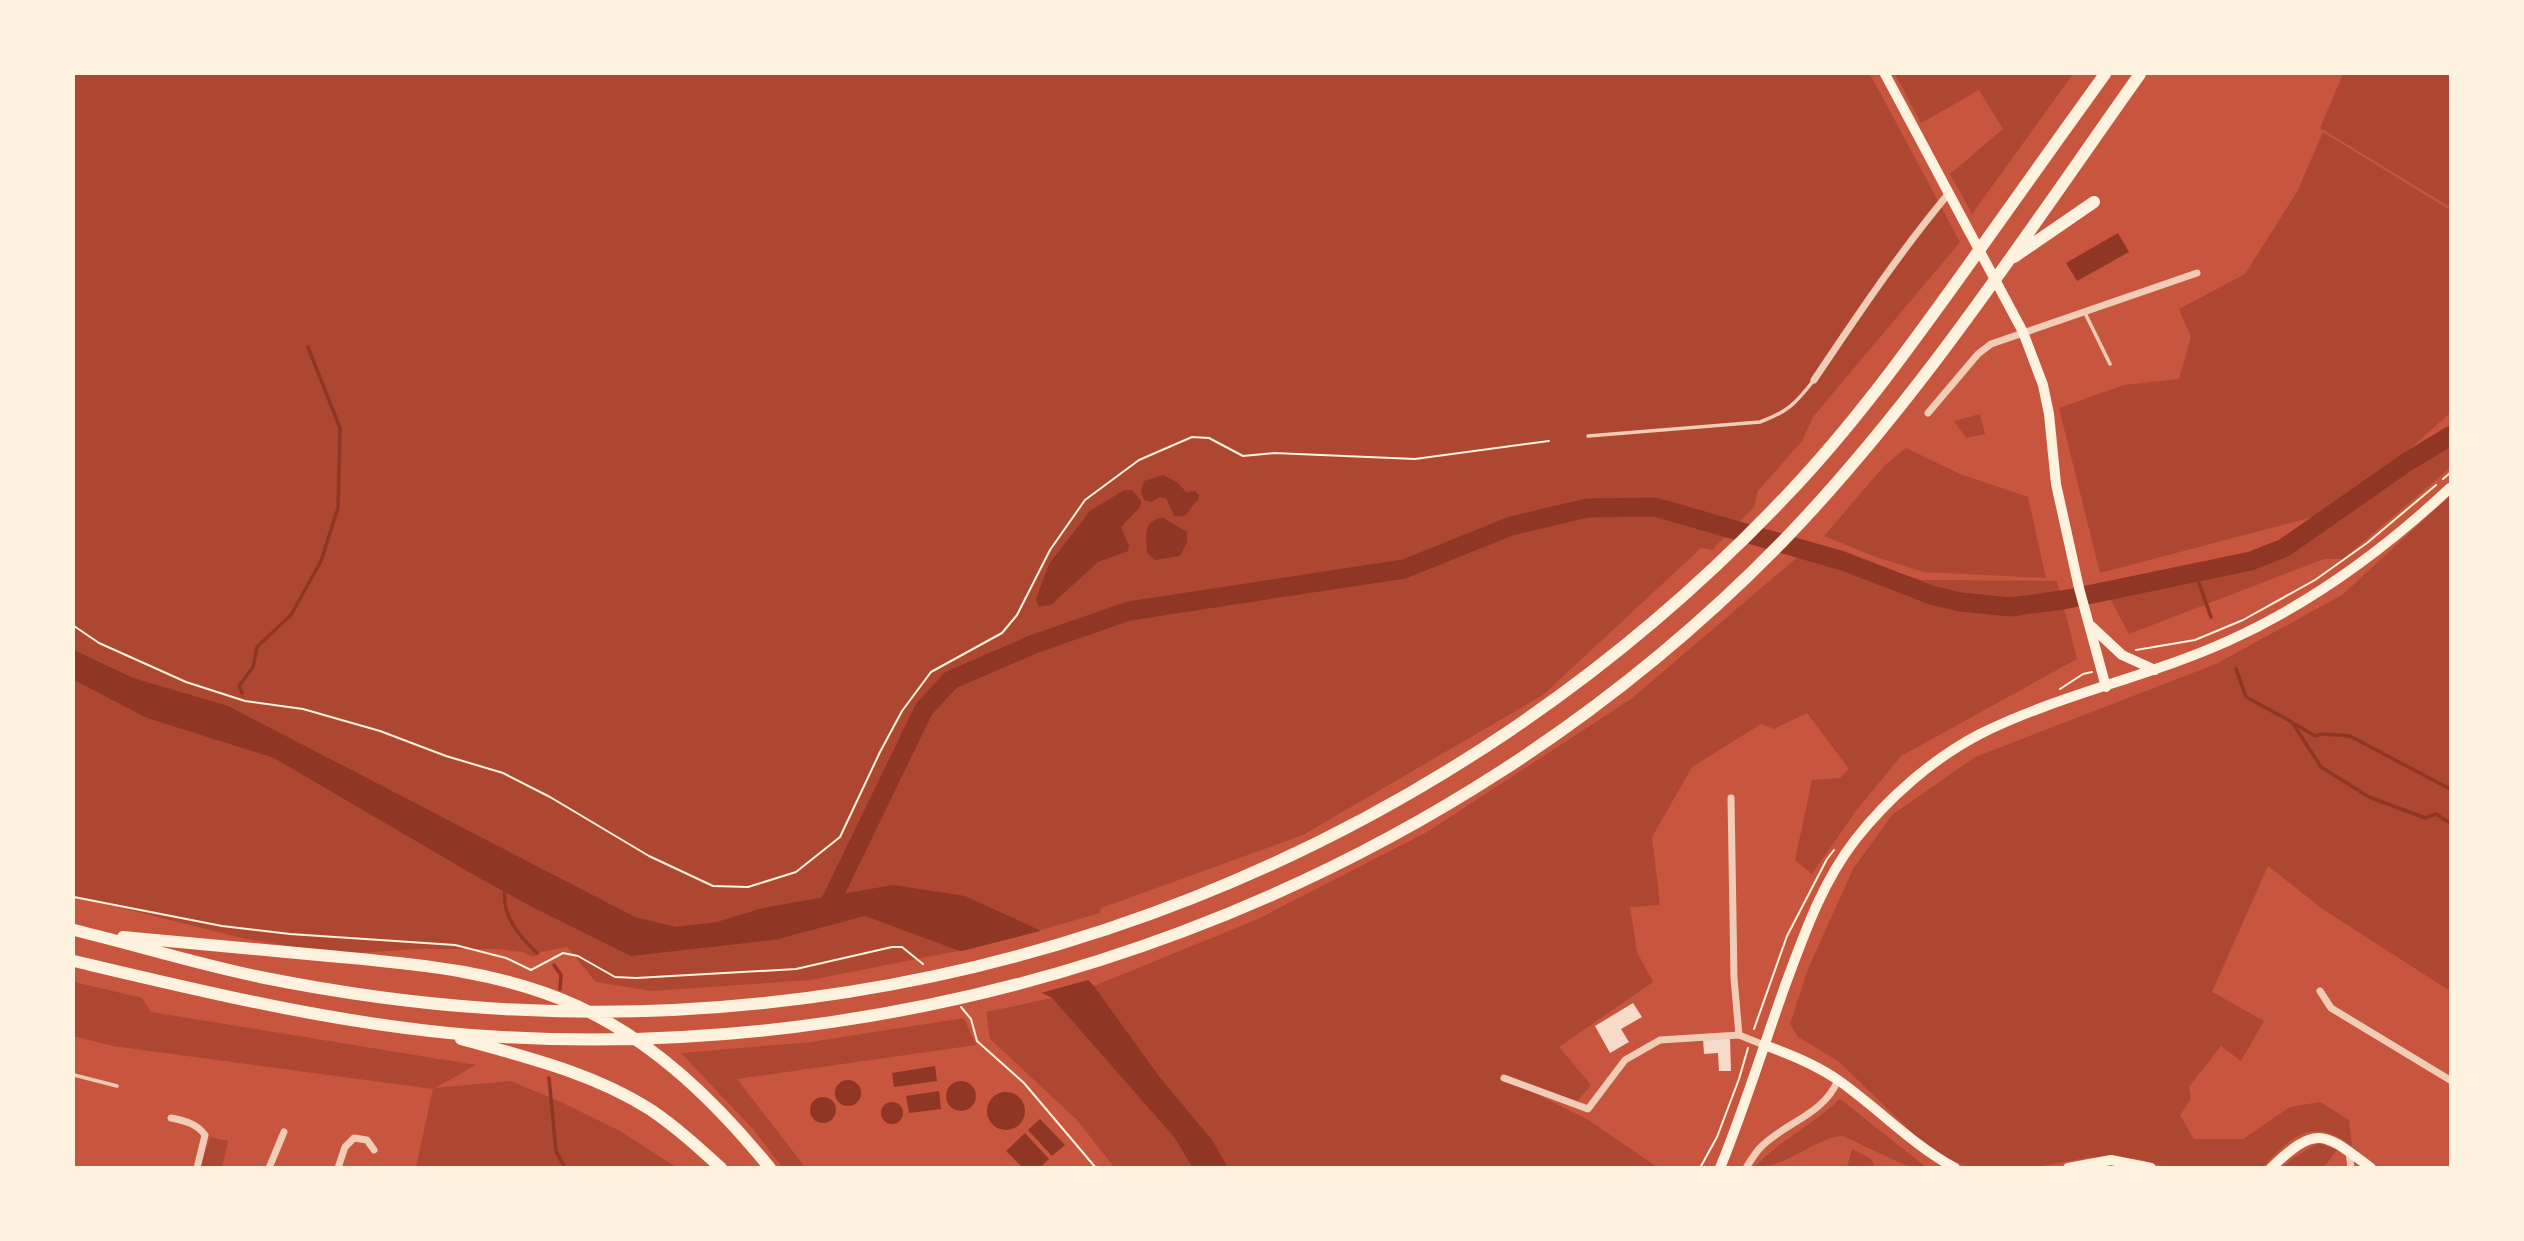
<svg xmlns="http://www.w3.org/2000/svg" width="2524" height="1241" font-family="Jost,sans-serif">
  <style>
    .green { fill: #ae4732 }
    .water { fill: #8f3625 }
    .pier { fill: #c8553d }
    .lines { fill: none; stroke-linecap: round; stroke-linejoin: round }
    .stream { stroke: #8f3625; stroke-width: 3.5 }
    .river { stroke: #8f3625; stroke-width: 19 }
    .building { fill: #f7dbc8 }
    .path { stroke: #fff3e0; stroke-width: 2 }
    .service { stroke: #f1ccb7; stroke-width: 3.5 }
    .minor { stroke: #f1ccb7; stroke-width: 7 }
    .secondary { stroke: #fff3e0; stroke-width: 10 }
    .motorway { stroke: #fff3e0; stroke-width: 12 }
  </style>
  <rect width="100%" height="100%" fill="#c8553d"/>
  <path class="green" d="M74,74H1870L1960,242L1813,417L1802,441L1758,491L1754,507L1712,550L1701,548L1543,695L1303,835L1101,908L1100,913L993,944L810,980L652,991L596,982L567,947L541,952L533,957L523,952L495,949H421L336,954L242,938L74,896Z
    M1895,74H2073L1972,214L1950,174L2003,129L1979,90L1921,123Z
    M2343,74H2449L2450,207L2320,128Z
    M2323,132L2450,210V413L2399,459L2313,517L2100,573L2059,408L2124,385L2179,379L2191,337L2179,309L2245,274L2297,192Z
    M1980,414L1985,434L1966,438L1954,421Z
    M2450,430V468L2343,559H2324L2129,634L2110,598L2312,540L2412,468Z
    M1906,448L1960,474L2028,497L2046,578L1924,572L1876,557L1824,536L1885,465Z
    M2450,496V991L2324,910L2268,866L2212,992L2264,1021L2241,1061L2221,1046L2189,1087L2191,1099L2180,1115L2194,1139H2243L2290,1107L2320,1102L2349,1120L2352,1146C2311,1116 2292,1136 2263,1167H2166L2143,1160L2113,1156L2086,1158L2037,1167H1968L1946,1158L1923,1143L1838,1061L1798,1037L1790,1024L1808,969L1853,869L1892,815L1975,757L2216,664L2342,595Z
    M1813,544L1921,580L2057,581L2077,659L1901,756L1856,811L1812,874L1795,860L1812,780L1840,778L1849,769L1807,713L1774,729L1761,724L1692,767L1652,837L1660,905L1630,907L1637,952L1653,982L1559,1047L1591,1085L1576,1103L1512,1082L1587,1119L1657,1167H1228L1213,1141L1159,1076L1094,986L1258,919L1427,832L1631,699Z
    M74,982L142,998L151,1012L476,1065L435,1088L511,1081L561,1102L620,1131L676,1167H416L433,1089L113,1046L74,1036Z
    M1052,998L1174,1137L1192,1167H1114L1077,1120L990,1039L986,1012Z
    M964,1018L976,1045L737,1079L805,1167H782L753,1129L681,1053L811,1042Z
    M1840,1099L1926,1167H1909L1843,1136C1815,1137 1787,1168 1755,1167C1780,1140 1814,1124 1840,1099Z
    M210,1137L228,1141L222,1167L200,1168Z
    M2319,1143L2337,1150L2324,1167L2281,1168L2295,1157Z
    M1852,1149L1871,1159L1875,1167H1847Z"/>
  <path class="water" d="M2118,233L2129,252L2077,281L2066,263Z
    M1163,475L1177,482L1186,492L1195,491L1199,495C1198,505 1200,497 1194,504C1187,513 1188,518 1174,516L1166,498L1159,497L1152,502L1144,500L1141,491L1144,481Z
    M1124,490H1132L1141,501L1140,507L1121,527L1129,546L1128,551L1098,562L1051,605L1039,607L1036,599L1049,564L1090,511Z
    M1162,517L1187,532V542L1180,556L1155,560L1147,553C1147,534 1141,524 1162,517Z
    M74,650L133,678L228,706L635,917L676,927L717,922L763,908L893,885L965,896L1039,930L1094,986L1159,1076L1213,1141L1228,1167H1192L1174,1137L1052,998L960,951L865,916L774,940L631,956L538,910L479,878L274,758L147,718L74,680Z
    M935,1066L937,1081L894,1087L892,1073Z
    M835 1093a13 13 0 1 1 26 0a13 13 0 1 1-26 0Z
    M946 1096a15 15 0 1 1 30 0a15 15 0 1 1-30 0Z
    M939,1091L941,1109L909,1113L906,1096Z
    M987 1111a19 19 0 1 1 38 0a19 19 0 1 1-38 0Z
    M810 1110a13 13 0 1 1 26 0a13 13 0 1 1-26 0Z
    M881 1113a11 11 0 1 1 22 0a11 11 0 1 1-22 0Z
    M1040,1119L1065,1145L1052,1156L1028,1130Z
    M1025,1133L1049,1159L1041,1167H1022L1006,1151Z"/>
  <path class="pier" d="M1044,930L1092,979L1037,994L954,953Z"/>
  <g class="lines">
    <path class="stream" d="M2195,572L2211,617
      M2236,669L2246,697L2292,722L2321,767L2369,797L2425,818L2436,814L2450,823
      M242,693L239,686L253,667L257,647L291,615L321,561L338,508L340,428L308,347
      M2295,724L2315,736L2323,734L2350,736L2450,789
      M505,890C501,915 520,937 537,953
      M554,965L561,975L560,989
      M549,1078L556,1151L565,1168"/>
    <path class="river" d="M826,911L924,709L951,680L1034,644L1129,611L1404,569L1511,526L1587,508L1655,507L1843,561L1931,595L1960,602L2011,607L2068,599L2251,561L2284,548L2407,462L2450,436"/>
  </g>
  <path class="building" d="M1633,1003L1642,1017L1621,1029L1629,1042L1610,1053L1595,1026Z
    M1730,1038L1731,1071H1719L1718,1053L1704,1054L1703,1039Z"/>
  <g class="lines">
    <path class="path" d="M2443,479L2450,473
      M74,626L99,643L186,682L245,701L303,709L380,731L446,756L503,773L550,797L649,856L713,886L748,887L796,872L840,837L880,752L902,711L931,672L1002,633L1017,615L1050,550L1085,500L1139,460L1192,437L1209,438L1243,456L1274,453L1415,459L1549,441
      M2136,650L2195,640L2243,620L2315,580L2367,543L2436,485
      M2060,689L2083,674L2092,672
      M74,897L222,926L290,934L455,945L506,958L531,970L563,953L578,956L615,977L636,978L796,969L892,947H902L923,964
      M961,1007L971,1019L977,1041L1024,1083L1096,1168
      M1754,1029L1787,936L1827,859L1834,850
      M1700,1168L1717,1137L1739,1079L1748,1048"/>
    <path class="service" d="M2085,313L2110,364
      M1588,436L1760,422C1788,412 1796,403 1814,380
      M74,1075L117,1086"/>
    <path class="minor" d="M1814,380C1857,316 1899,253 1949,193
      M1928,413L1978,354L1991,344L2197,273
      M1731,798L1734,978L1739,1035
      M2320,991L2331,1008L2450,1080
      M1504,1078L1588,1109L1625,1060L1660,1040L1739,1035L1764,1045
      M171,1118C185,1121 196,1123 205,1135L197,1168
      M2349,1152L2351,1168
      M269,1168L284,1132
      M338,1168L345,1147L354,1138L367,1140L374,1150
      M1746,1168C1751,1160 1756,1151 1763,1145C1787,1122 1824,1114 1838,1080"/>
    <path class="secondary" d="M1885,74L2023,332L2043,385L2049,414L2056,484L2079,588L2106,687
      M2091,626L2122,655L2155,670
      M1764,1045C1790,1054 1815,1064 1838,1080C1878,1108 1911,1144 1955,1168
      M1720,1168C1745,1107 1764,1044 1786,983C1805,932 1822,883 1855,840C1888,798 1932,759 1980,734C2058,695 2148,677 2228,641C2310,604 2386,548 2450,488
      M2068,1168L2111,1160L2151,1168
      M2271,1168C2318,1123 2324,1133 2371,1168"/>
    <path class="motorway" d="M2014,257L2094,202
      M74,930C136,945 197,964 260,977C335,992 410,1003 487,1008C976,1041 1450,851 1786,496C1853,426 1909,348 1965,270C2012,204 2058,139 2105,74
      M123,937C192,943 261,950 329,956C414,964 498,970 577,1006C655,1042 716,1102 770,1168
      M74,961C205,992 336,1024 471,1035C955,1071 1444,889 1783,541C1919,400 2027,233 2140,74
      M461,1039C526,1057 593,1073 651,1110C676,1127 698,1147 721,1168"/>
  </g>
  <rect width="2524" height="1241" fill="none" stroke="#fff3e0" stroke-width="150"/>
</svg>
